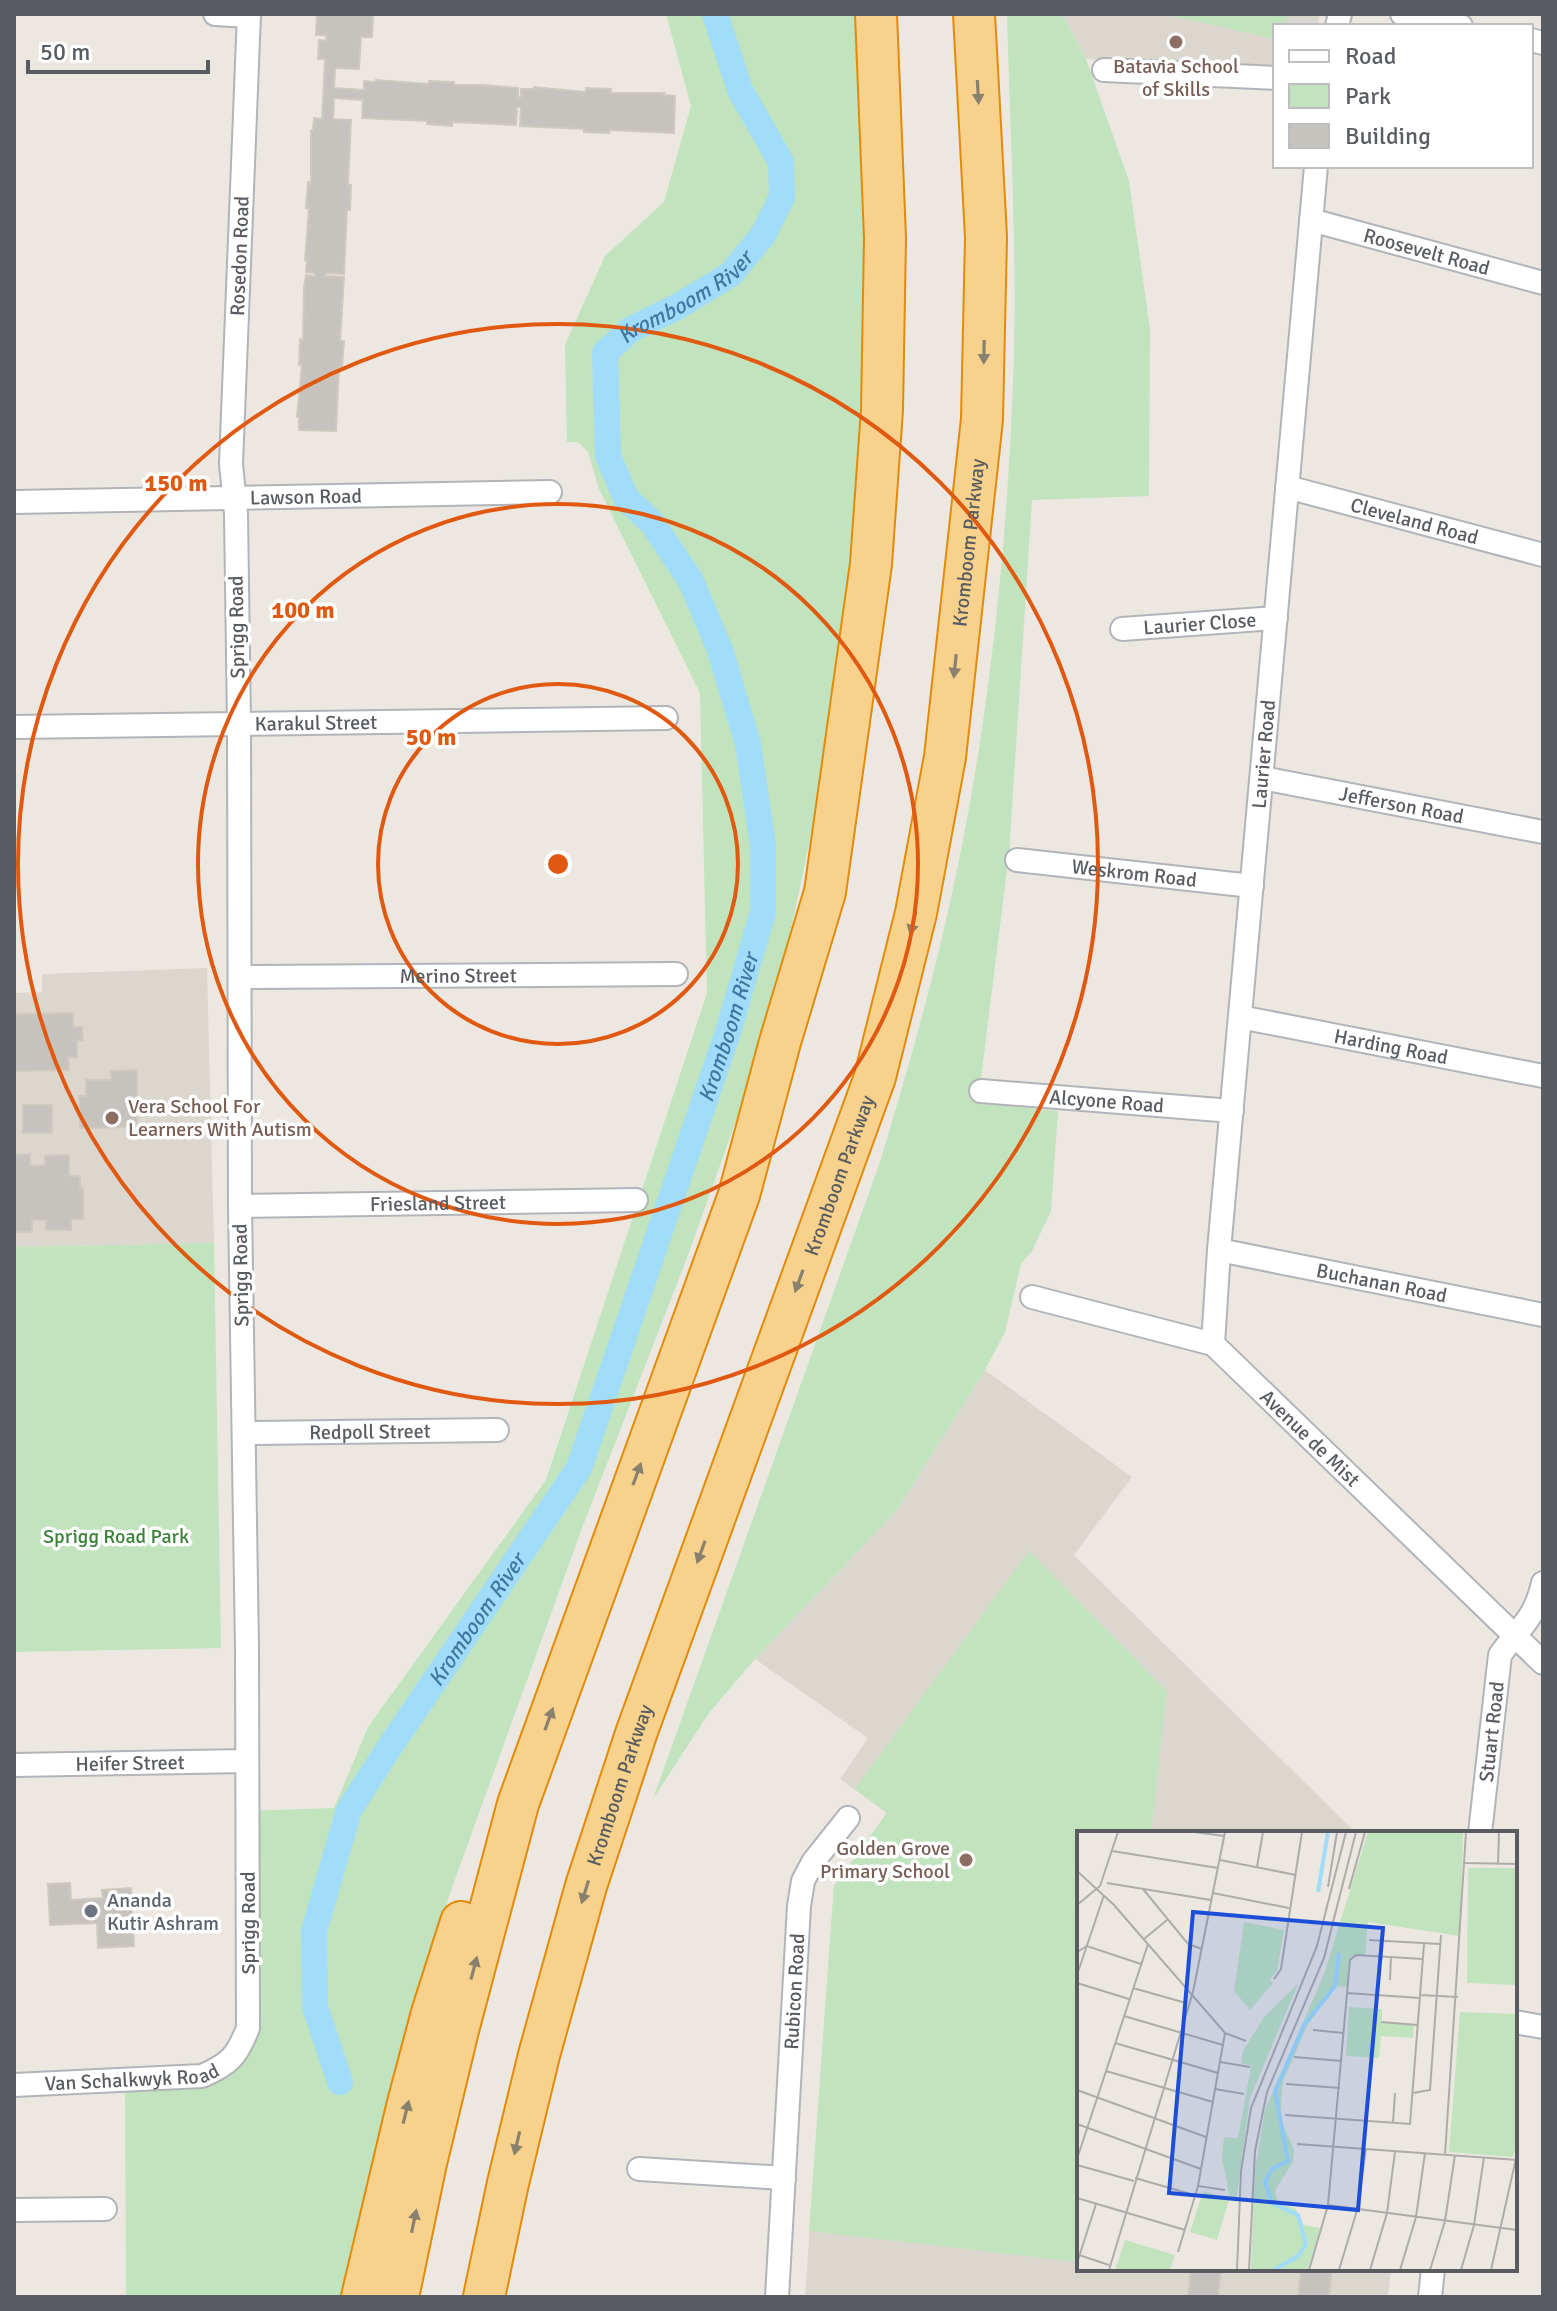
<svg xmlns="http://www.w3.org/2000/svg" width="1557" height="2311" font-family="Signika,sans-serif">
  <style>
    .education { fill: #dbd7cf }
    .green { fill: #c1e3be }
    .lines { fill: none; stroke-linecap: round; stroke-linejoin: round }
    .canal { stroke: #a1dcfb; stroke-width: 26 }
    .building { fill: #c6c3be; stroke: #d0c9bf; stroke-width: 2 }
    .minor-casing { stroke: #b1b4b8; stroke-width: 26 }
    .motorway-casing { stroke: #e28b0a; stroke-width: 44 }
    .minor { stroke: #fff; stroke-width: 22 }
    .motorway { stroke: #f8d28c; stroke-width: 40 }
    .oneway { fill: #89806e }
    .ring { fill: none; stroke: #e15910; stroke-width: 4 }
    .education-dot { fill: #8d6e63; stroke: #fff; stroke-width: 3 }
    .worship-dot { fill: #6b7280; stroke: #fff; stroke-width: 3 }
    .labels { text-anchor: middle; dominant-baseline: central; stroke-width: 7; stroke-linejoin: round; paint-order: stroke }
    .education-label { font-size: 20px; fill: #785e54; stroke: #fff }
    .street-label { font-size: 20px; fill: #595d61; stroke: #fff }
    .park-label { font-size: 20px; fill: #3b8138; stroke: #fff }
    .worship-label { font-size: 20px; fill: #5b616d; stroke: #fff; text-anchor: start }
    .water-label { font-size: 22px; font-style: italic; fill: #3e78a2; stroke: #fff }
    .inset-river { fill: none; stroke: #a1dcfb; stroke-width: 4 }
    .inset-road { fill: none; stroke: #adacaa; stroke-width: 2 }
    .view { fill: #1d4ed8; fill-opacity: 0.15; stroke: #1d4ed8; stroke-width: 4 }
    .inset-edge { fill: none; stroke: #595d61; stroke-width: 4 }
    .centre { fill: #e15910; stroke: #fff; stroke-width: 4 }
    .ring-label { font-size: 24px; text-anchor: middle; font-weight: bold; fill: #e15910; stroke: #fff; stroke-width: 7; stroke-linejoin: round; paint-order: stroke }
  </style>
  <rect width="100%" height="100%" fill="#ece8e1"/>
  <path class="education" d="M1062,14H1320L1317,26H1275V67L1086,59Z
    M207,968L214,1243L14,1247V993L42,992V974Z
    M985,1370L1132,1477L1074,1555L1356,1833H1079V2269H1391L1388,2297H805L834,1886L887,1813L840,1779L868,1738L755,1659L897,1510Z"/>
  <path class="green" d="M666,14H858L867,253L859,503L829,751L793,919L772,1007L745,1095L687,1258L582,1528L449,1896L373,2184L348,2297H126L125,2080L202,2075L240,2050L248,1811L334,1808L368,1727L546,1480L707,993L700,693L599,489L588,452L578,442H567L565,345L605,256L664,202L691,106Z
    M1007,14H1062L1086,59L1129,181L1150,329L1149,496L1032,500L1009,854L978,1103L1058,1111L1051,1211L1032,1251L1021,1264L1005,1332L985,1370L897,1510L755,1659L709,1713L653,1799L880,1162C903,1085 926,1007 944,929C986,750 1006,566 1013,383C1018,260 1010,137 1007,14Z
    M1163,14H1287L1285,26H1275V39Z
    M214,1243L221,1648L14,1652V1247Z
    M1029,1551L1167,1691L1151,1833H1079V2262L809,2231L834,1886L887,1813L855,1789Z"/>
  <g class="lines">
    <path class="canal" id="s1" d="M340,2082L315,2007L314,1931L349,1810L387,1751L579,1468L728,1032L763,912V846L748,744L720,650L691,581L653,524L626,498L608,456L605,353L630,330L677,307L731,274L763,235L782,197L781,162L740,90L715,14"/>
  </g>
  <path class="building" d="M317,14H373L372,37H361L359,69L335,68L334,88L364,90V81L376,82V80L429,84V81L454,82V85H483L518,88V97H521V89H534V87L586,92V88L611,89V93H664L663,95L675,96L674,133L610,130L609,133L584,132V129L520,126L521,107H517L516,125L452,122V126L427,124V121L362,118L363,100L334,98L333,119L351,120L348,185H351L350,210H347L344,274L326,273V276L344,277L340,341H344L342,367H339L336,431L299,430V417H297L302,365H299L300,339L303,340L304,287L306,275L315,276V273L306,272L307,260H305L309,208H306L308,182L311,183V131L313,130L314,118L322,119L325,59H318L319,40L326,41V35H316Z
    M73,1013V1027H82L83,1040H77V1057H68L69,1070L14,1071V1014Z
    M137,1070V1097H133V1102H137V1127L80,1128L79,1096H86V1080H111V1071Z
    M23,1105H52V1133H23Z
    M30,1154V1166L45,1165V1156L69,1155V1176H80V1188H83V1219H71V1230H46V1220H32V1232H14V1155Z
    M70,1883L71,1900L103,1898L102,1890L131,1888L134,1946L98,1948L97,1923L50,1925L48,1884Z
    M1191,2269H1221L1218,2297H1188Z
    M1301,2269H1332L1329,2297H1298Z"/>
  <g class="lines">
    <defs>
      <g id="minor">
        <path d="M215,14L249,16"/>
        <path d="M1402,14L1461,26"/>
        <path d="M1337,26L1340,14"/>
        <path d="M1531,40L1543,43"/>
        <path d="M1104,70L1275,78"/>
        <path id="s2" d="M1311,220L1543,283"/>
        <path id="s3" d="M1287,487L1543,555"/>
        <path id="s4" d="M14,502L550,492"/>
        <path id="s5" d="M1122,629L1276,618"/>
        <path id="s6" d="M14,727L666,718"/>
        <path id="s7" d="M1262,778L1543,832"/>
        <path id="s8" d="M1017,860L1252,886"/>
        <path id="s9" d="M240,977L676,974"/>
        <path id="s10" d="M1240,1017L1543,1076"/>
        <path id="s11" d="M981,1091L1232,1111"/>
        <path id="s12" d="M240,1206L636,1200"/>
        <path id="s13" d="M1219,1250L1543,1315"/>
        <path id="s14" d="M1032,1297L1213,1344L1543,1663"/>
        <path id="s15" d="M1213,1344L1219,1250L1316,166"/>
        <path id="s16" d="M244,1433L497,1430"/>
        <path id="s17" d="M14,1765L247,1761"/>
        <path id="s18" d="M1480,1833L1500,1655C1520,1627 1535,1619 1543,1583"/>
        <path d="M1515,2022L1543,2027"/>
        <path id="s19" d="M14,2085L202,2076C230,2064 237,2056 248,2028L247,1648L240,1206L239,724L236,514L231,464L249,14"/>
        <path d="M639,2169L784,2178"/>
        <path d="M14,2210L105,2209"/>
        <path id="s20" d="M777,2297L799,1906L803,1881L813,1862L848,1818"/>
        <path d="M1430,2297L1433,2269"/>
      </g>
      <g id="motorway">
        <path d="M362,2297L407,2107L432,2013L461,1922"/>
        <path d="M398,2297L426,2163L458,2030L518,1804L739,1195L780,1042L825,892L871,564L882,410L885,238L876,14"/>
        <path id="s21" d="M484,2297L508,2183L539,2055L586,1886L637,1731L875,1077L916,913L945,757L982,419L986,237L974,14"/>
      </g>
    </defs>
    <use href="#minor" class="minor-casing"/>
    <use href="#motorway" class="motorway-casing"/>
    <use href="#minor" class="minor"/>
    <use href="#motorway" class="motorway"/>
  </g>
  <defs><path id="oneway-solid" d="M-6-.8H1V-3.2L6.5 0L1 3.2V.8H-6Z" transform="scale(2)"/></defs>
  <g class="oneway">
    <use href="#oneway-solid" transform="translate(978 92) rotate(87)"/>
    <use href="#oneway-solid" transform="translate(984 352) rotate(91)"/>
    <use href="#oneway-solid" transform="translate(955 666) rotate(96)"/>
    <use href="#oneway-solid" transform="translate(913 923) rotate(104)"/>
    <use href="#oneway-solid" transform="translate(799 1281) rotate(110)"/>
    <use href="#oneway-solid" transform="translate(637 1474) rotate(-70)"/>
    <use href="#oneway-solid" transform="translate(701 1552) rotate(110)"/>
    <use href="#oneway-solid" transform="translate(549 1719) rotate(-70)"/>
    <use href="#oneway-solid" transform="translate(585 1892) rotate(107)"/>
    <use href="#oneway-solid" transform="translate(474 1968) rotate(-75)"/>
    <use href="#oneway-solid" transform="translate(406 2112) rotate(-76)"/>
    <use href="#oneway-solid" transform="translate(517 2143) rotate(103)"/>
    <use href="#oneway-solid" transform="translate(414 2221) rotate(-78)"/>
  </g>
  <g class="ring">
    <circle cx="558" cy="864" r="180"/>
    <circle cx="558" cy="864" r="360"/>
    <circle cx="558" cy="864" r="540"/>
  </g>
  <g class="education-dot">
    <circle cx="1176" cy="42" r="8"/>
    <circle cx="112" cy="1118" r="8"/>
    <circle cx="966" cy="1860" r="8"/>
  </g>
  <circle class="worship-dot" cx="91" cy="1911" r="8"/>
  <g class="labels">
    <g class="education-label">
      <text x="1176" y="66">Batavia School<tspan x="1176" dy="23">of Skills</tspan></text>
      <text x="128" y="1106" text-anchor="start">Vera School For<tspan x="128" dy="23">Learners With Autism</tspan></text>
      <text x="950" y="1848" text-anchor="end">Golden Grove<tspan x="950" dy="23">Primary School</tspan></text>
    </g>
    <g class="street-label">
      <text stroke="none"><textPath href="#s2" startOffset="120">Roosevelt Road</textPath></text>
      <text stroke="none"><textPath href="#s19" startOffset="2030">Rosedon Road</textPath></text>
      <text stroke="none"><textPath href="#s4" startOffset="292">Lawson Road</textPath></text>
      <text stroke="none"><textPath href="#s3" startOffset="132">Cleveland Road</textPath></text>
      <text stroke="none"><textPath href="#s21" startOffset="1826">Kromboom Parkway</textPath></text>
      <text stroke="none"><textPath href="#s5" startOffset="78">Laurier Close</textPath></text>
      <text transform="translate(237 627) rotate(-91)">Sprigg Road</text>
      <text stroke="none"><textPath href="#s6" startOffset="302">Karakul Street</textPath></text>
      <text stroke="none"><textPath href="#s15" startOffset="592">Laurier Road</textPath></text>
      <text stroke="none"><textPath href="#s7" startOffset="142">Jefferson Road</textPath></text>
      <text stroke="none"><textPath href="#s8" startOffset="118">Weskrom Road</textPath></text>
      <text stroke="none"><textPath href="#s9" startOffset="218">Merino Street</textPath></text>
      <text stroke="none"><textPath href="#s10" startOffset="154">Harding Road</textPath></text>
      <text stroke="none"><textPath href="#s11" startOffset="126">Alcyone Road</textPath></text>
      <text stroke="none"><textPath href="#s21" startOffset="1178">Kromboom Parkway</textPath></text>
      <text stroke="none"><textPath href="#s12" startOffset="198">Friesland Street</textPath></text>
      <text transform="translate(241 1275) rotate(-91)">Sprigg Road</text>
      <text stroke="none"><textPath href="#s13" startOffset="166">Buchanan Road</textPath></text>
      <text stroke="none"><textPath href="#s16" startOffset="126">Redpoll Street</textPath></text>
      <text stroke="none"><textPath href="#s14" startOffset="322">Avenue de Mist</textPath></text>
      <text stroke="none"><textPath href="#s18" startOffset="102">Stuart Road</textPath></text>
      <text stroke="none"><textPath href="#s17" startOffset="116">Heifer Street</textPath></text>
      <text stroke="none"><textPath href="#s21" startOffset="530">Kromboom Parkway</textPath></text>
      <text transform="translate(248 1923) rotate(-90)">Sprigg Road</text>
      <text stroke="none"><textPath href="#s20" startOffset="306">Rubicon Road</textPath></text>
      <text stroke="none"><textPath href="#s19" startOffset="118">Van Schalkwyk Road</textPath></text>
    </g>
    <g class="park-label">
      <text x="116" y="1536">Sprigg Road Park</text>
    </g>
    <g class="worship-label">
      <text x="107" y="1900">Ananda<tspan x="107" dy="23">Kutir Ashram</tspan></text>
    </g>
    <g class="water-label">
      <text stroke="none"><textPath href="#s1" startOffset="1974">Kromboom River</textPath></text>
      <text stroke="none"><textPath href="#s1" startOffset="1158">Kromboom River</textPath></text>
      <text stroke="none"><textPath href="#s1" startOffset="510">Kromboom River</textPath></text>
    </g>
  </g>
  <g transform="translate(1077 1831)">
    <rect width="440" height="440" fill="#ece8e1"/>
    <path d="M291,1H386L383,105L291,91L288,124L274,127L270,156L260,155L231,193L206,250L203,287L217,319L216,331L198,359L201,373L218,377L227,394L243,397L231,439H174L178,339L188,279L247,143ZM391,37H440V154L390,152ZM167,91L207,99L200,140L193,148L196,152L173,179L157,160ZM221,153L173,267L159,371L152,369L140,409L113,401L126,360L153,368L145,327L147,306L161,307L174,235L164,232L166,220L188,185ZM272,176L305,178V191L337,194L336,207L304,205L302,227L269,225ZM383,181L440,183V312L436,326L372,321ZM48,409L98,424L93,439H38Z" fill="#c1e3be"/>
    <path class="inset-river" d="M241,61L251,1M197,439L221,425L229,413L221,384L195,372L188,351L195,338L211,330L198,260L227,194L258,155L262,122"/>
    <path class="inset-road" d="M118,1L147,5M35,20L141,37M143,29L219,44M388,32L440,33M421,33L422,1M180,36L186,1M0,40L37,74L148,202L169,210M30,52L134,69M251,56L260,1M66,58L111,113L125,118M272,58L288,1M136,62L212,77M0,74L23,55L41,1M67,108L90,89M292,109L363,113M0,121L10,115L64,133M0,144L27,64M197,148L204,138L225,1M313,149L314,125M0,152L52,168M56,157L109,172M270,162L343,167M343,164L381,166M47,185L146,214M304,191L341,194M236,199L267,202M38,212L141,242M217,226L265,230M143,231L173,236M29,240L136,271M209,253L263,257M138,258L167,263M0,259L129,306M336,262L353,259L364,104M208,284L333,293L347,113M288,290L291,259M316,292L318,262M0,293L124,338M220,313L440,329M368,324L389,1M0,328L71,113M0,334L57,350M58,347L117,364M121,355L148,359M0,367L108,399M251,374L440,399M101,421L121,355L148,202M2,424L32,434M0,432L19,373M32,439L116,161L148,1M160,439L164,340L174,277L240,115L269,1M172,439L178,320L190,261L247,127L279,1M232,439L251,374L273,129L279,124L346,128M262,439L281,376L289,318M293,439L310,382L318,321M323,439L339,386L348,322M353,439L368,390L378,324M384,439L397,394L407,326M414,439L440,323"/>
    <path class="view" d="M116,81L306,97L281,379L92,362Z"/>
    <rect width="440" height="440" class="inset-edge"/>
  </g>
  <circle cx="558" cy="864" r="12" class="centre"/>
  <g class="ring-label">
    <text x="176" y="491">150 m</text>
    <text x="303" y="618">100 m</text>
    <text x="431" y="745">50 m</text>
  </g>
  <rect width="1557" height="2311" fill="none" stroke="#595d61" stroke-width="32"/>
  <rect x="1273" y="24" width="260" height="144" fill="#ffffff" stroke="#bdbec0" stroke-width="2"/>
  <rect x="1289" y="50" width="40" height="12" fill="#ffffff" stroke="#bdbec0" stroke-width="2"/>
  <text x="1345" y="64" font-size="24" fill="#595d61">Road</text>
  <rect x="1289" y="84" width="40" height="24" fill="#c1e3be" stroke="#bdbec0" stroke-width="2"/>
  <text x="1345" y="104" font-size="24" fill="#595d61">Park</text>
  <rect x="1289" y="124" width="40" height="24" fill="#c6c3be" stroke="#bdbec0" stroke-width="2"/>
  <text x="1345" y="144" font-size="24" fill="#595d61">Building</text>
  <path d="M28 60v12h180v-12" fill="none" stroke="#595d61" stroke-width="4"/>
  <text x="40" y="60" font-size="24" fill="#595d61" stroke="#ffffff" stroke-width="6" paint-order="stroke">50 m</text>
</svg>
